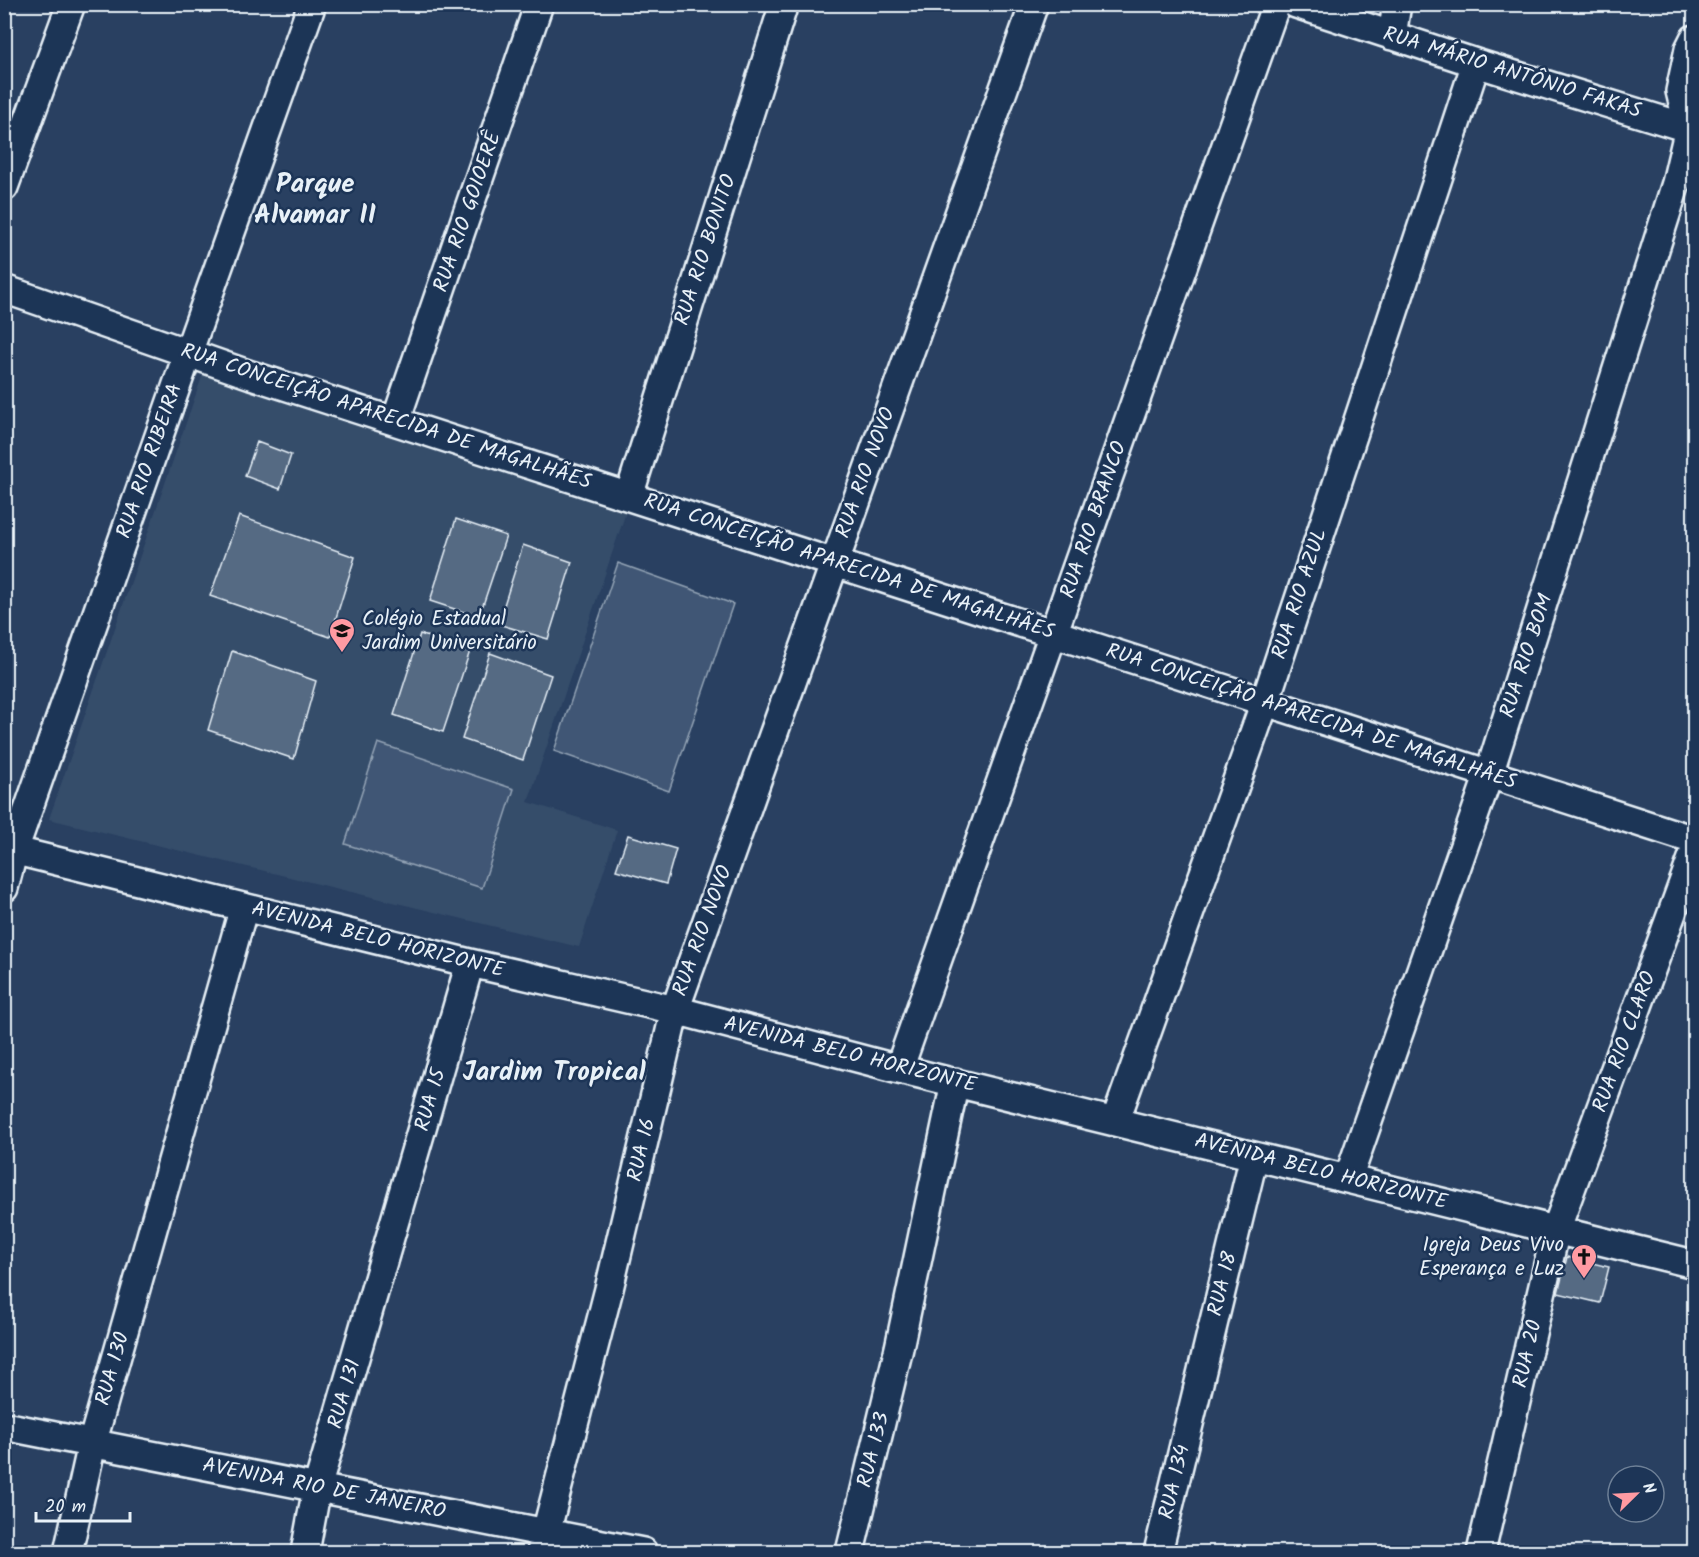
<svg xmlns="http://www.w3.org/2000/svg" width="1699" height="1557" font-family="Kalam,sans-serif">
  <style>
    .built { fill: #364d6b }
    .green { fill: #415774; stroke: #94a4b6; stroke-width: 1.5 }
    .building { fill: #556a83; stroke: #e8f1f8; stroke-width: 1.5 }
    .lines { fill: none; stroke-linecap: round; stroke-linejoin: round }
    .street-casing { stroke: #e8f1f8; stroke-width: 32 }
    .street { stroke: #1d3557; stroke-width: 27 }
    .labels { text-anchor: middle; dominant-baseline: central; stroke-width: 5; stroke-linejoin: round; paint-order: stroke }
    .street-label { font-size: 21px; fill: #e8f1f8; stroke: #1d3557 }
    .poi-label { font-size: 21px; fill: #e8f1f8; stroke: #1d3557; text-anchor: start }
    .district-label { font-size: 27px; font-weight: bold; fill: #e8f1f8; stroke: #1d3557 }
  </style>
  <rect width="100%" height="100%" fill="#294061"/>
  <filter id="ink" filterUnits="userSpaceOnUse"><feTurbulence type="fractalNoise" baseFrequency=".0167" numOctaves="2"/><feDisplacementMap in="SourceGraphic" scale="12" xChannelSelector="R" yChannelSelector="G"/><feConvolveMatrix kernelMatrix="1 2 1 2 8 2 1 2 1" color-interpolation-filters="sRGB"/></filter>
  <g filter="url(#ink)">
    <path class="built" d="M205,368L628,506L528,802L617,830L579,947L49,819Z"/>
    <path class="green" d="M618,563L733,604L669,791L554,751Z
      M378,743L514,789L482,888L345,844Z"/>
    <path class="building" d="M257,442L291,455L280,489L245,476Z
      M239,516L355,557L330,637L210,596Z
      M456,519L506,536L479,617L430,601Z
      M523,545L572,562L548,639L498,624Z
      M420,634L470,651L443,732L394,715Z
      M232,651L316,681L294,759L208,730Z
      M490,653L551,675L523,760L462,739Z
      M628,835L676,849L666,884L616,870Z
      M1567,1257L1609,1267L1600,1303L1558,1293Z"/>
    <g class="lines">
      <defs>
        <path id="street" d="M1296,4L1476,63L1694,130
          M1392,36L1397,4
          M4,187L71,4
          M4,289L251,375L1694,840
          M396,420L539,4
          M629,496L784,4
          M4,848L470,963L675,1010L899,1069L1694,1264
          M4,888L14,850L188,353L312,4
          M899,1069L1276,4
          M1115,1122L1265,702L1476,63
          M1348,1179L1489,774L1676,183L1689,128L1680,91L1689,49L1694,39
          M4,1426L643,1552
          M68,1552L92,1444L244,907
          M305,1552L317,1488L470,963
          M541,1552L609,1289L675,1010L1034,4
          M850,1552L899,1348L955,1082
          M1158,1552L1254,1156
          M1481,1552L1556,1230L1694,853"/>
      </defs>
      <use href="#street" class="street-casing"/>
      <use href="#street" class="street"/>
    </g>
  </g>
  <defs>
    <symbol id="school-pin" viewBox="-11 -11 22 30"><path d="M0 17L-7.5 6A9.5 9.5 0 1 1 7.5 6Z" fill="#ff9aa2" stroke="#1d3557"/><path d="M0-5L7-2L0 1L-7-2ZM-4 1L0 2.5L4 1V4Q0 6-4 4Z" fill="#111"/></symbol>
    <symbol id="church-pin" viewBox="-11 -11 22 30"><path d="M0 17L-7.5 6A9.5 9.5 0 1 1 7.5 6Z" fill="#ff9aa2" stroke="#1d3557"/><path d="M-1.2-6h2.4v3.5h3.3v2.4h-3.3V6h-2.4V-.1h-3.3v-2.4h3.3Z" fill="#111"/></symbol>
  </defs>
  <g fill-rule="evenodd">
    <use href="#school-pin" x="327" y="616" width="30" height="40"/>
    <use href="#church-pin" x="1569" y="1242" width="30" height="40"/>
  </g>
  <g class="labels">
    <g class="street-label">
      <text transform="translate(1512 73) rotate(17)">RUA MÁRIO ANTÔNIO FAKAS</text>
      <text transform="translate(468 212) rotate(-71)">RUA RIO GOIOERÊ</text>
      <text transform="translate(706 250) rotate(-72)">RUA RIO BONITO</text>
      <text transform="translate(386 417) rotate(18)">RUA CONCEIÇÃO APARECIDA DE MAGALHÃES</text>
      <text transform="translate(150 461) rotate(-71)">RUA RIO RIBEIRA</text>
      <text transform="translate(866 473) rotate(-70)">RUA RIO NOVO</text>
      <text transform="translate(1094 520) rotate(-71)">RUA RIO BRANCO</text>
      <text transform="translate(849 567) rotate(18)">RUA CONCEIÇÃO APARECIDA DE MAGALHÃES</text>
      <text transform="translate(1300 594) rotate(-72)">RUA RIO AZUL</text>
      <text transform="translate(1527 656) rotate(-72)">RUA RIO BOM</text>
      <text transform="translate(1311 717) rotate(18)">RUA CONCEIÇÃO APARECIDA DE MAGALHÃES</text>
      <text transform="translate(703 931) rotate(-70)">RUA RIO NOVO</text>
      <text transform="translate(378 940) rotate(14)">AVENIDA BELO HORIZONTE</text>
      <text transform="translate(1625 1042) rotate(-70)">RUA RIO CLARO</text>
      <text transform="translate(850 1055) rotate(14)">AVENIDA BELO HORIZONTE</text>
      <text transform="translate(431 1100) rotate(-74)">RUA 15</text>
      <text transform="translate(642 1150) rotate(-77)">RUA 16</text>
      <text transform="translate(1321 1172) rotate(14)">AVENIDA BELO HORIZONTE</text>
      <text transform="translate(1223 1284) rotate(-76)">RUA 18</text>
      <text transform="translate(1528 1354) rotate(-77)">RUA 20</text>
      <text transform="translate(113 1369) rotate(-74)">RUA 130</text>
      <text transform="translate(345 1394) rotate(-74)">RUA 131</text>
      <text transform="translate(874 1450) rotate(-76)">RUA 133</text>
      <text transform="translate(1175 1482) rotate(-77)">RUA 134</text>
      <text transform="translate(324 1489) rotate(11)">AVENIDA RIO DE JANEIRO</text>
    </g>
    <g class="poi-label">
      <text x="362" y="619">Colégio Estadual<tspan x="362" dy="24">Jardim Universitário</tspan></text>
      <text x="1564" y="1245" text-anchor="end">Igreja Deus Vivo<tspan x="1564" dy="24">Esperança e Luz</tspan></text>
    </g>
    <g class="district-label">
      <text x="315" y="184">Parque<tspan x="315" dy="31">Alvamar II</tspan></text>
      <text x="554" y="1072">Jardim Tropical</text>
    </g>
  </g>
  <rect width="1699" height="1557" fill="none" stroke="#1d3557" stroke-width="24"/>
  <rect x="12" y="12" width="1675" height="1533" fill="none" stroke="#e8f1f8" stroke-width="2" filter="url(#ink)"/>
  <g transform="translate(1636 1494) rotate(66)"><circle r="28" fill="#1d3557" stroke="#6e8097" stroke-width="1.5"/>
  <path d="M0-4.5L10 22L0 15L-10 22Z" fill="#ff9aa2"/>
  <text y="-9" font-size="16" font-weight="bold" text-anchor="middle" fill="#e8f1f8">N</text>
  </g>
  <path d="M36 1512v9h94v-9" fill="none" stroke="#e8f1f8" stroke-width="3"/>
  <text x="45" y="1512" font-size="18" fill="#e8f1f8" stroke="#1d3557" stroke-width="4.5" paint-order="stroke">20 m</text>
</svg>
